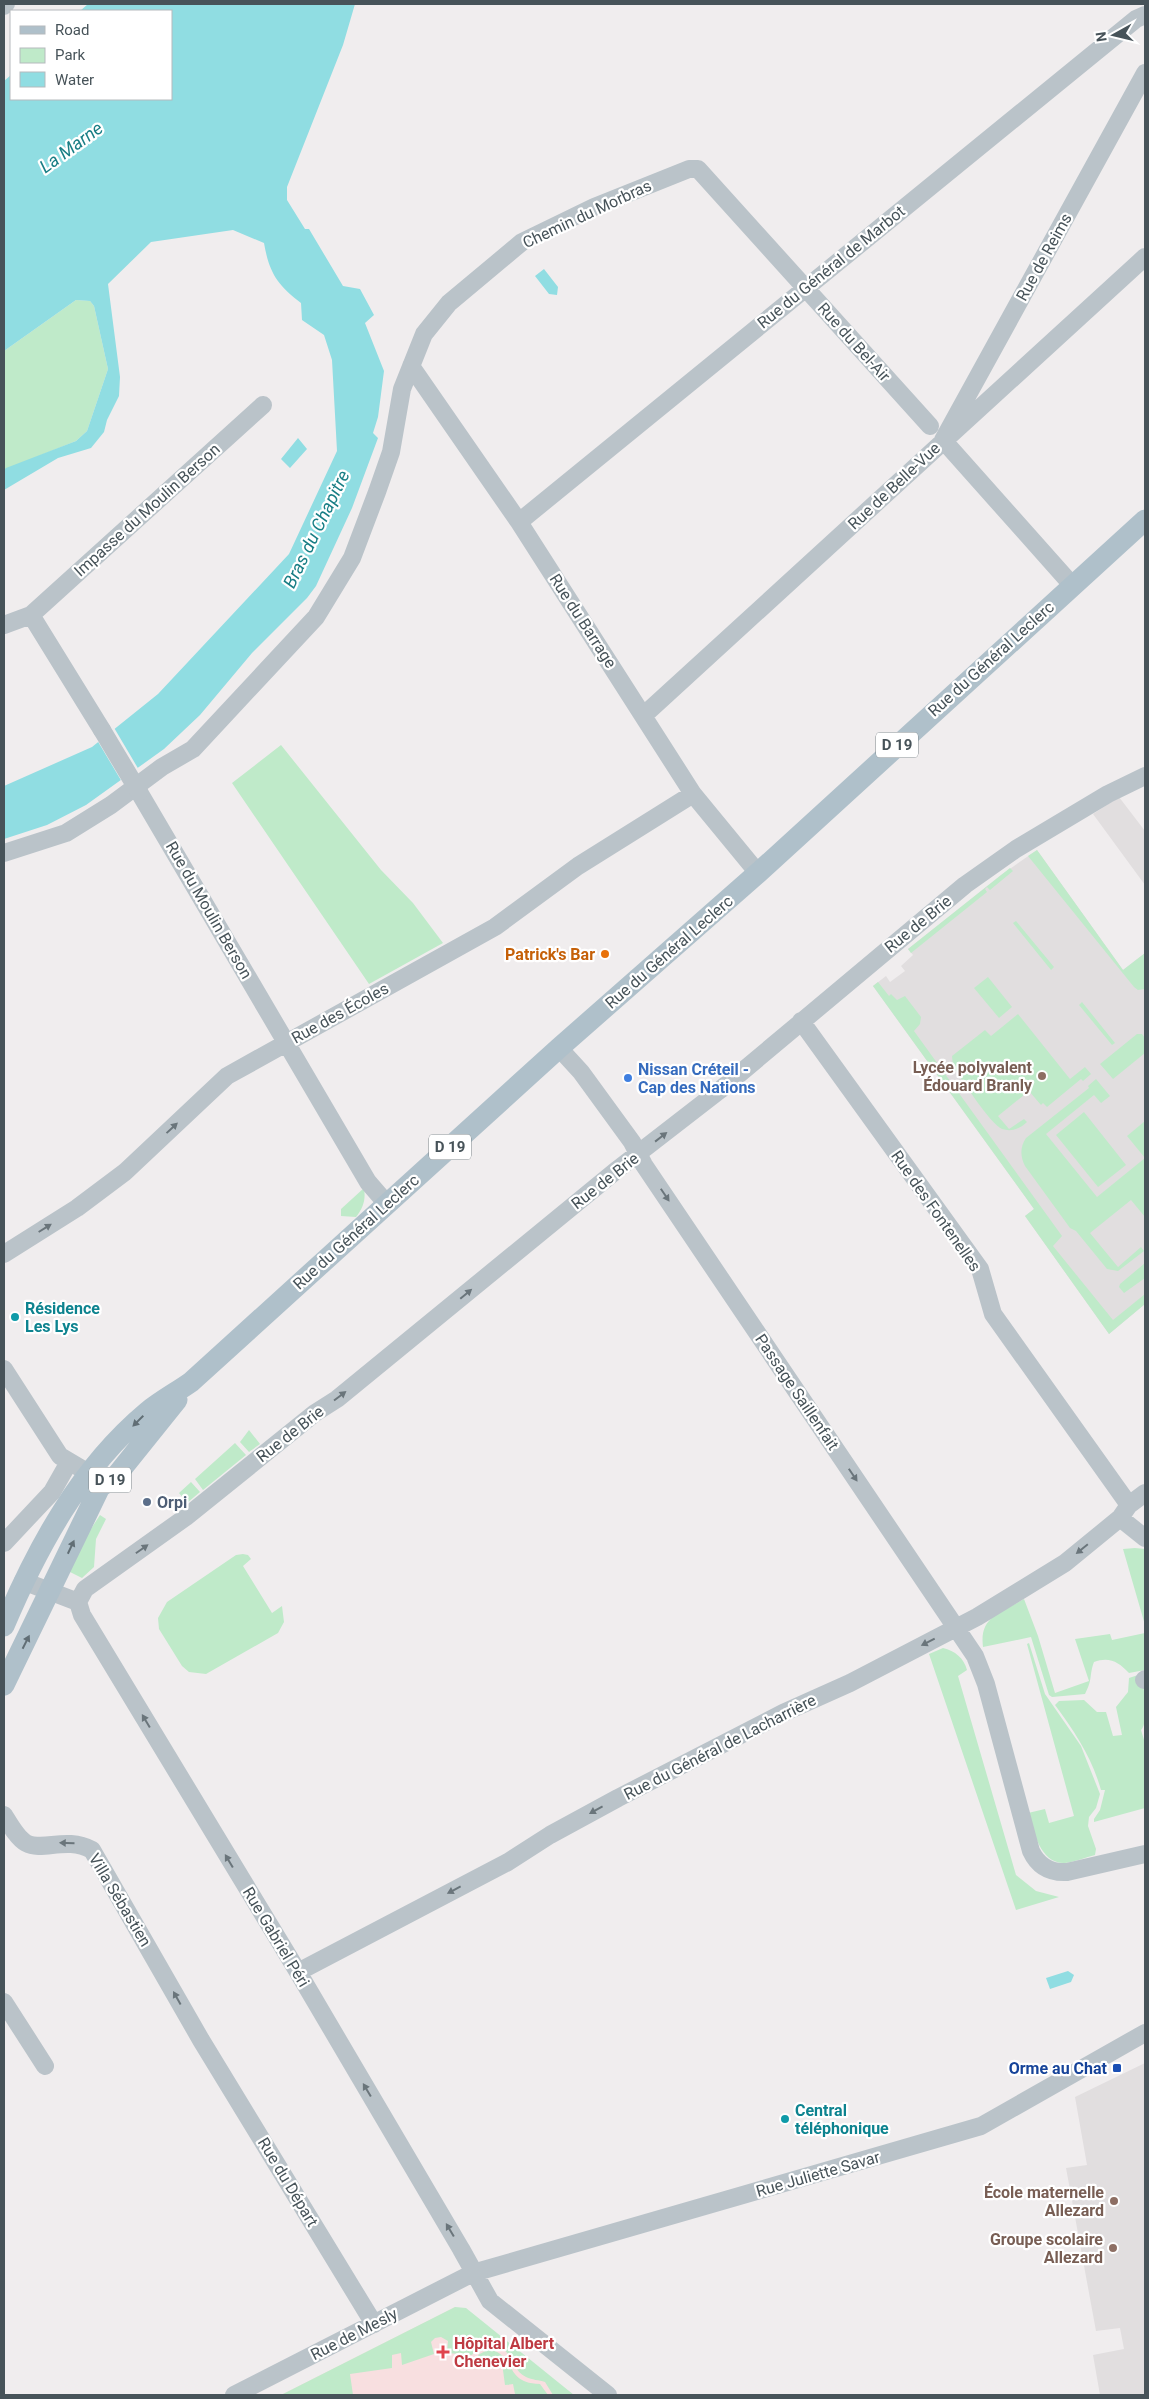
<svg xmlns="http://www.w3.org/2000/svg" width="1149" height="2399" font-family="Roboto,sans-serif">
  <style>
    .education { fill: #e1dedf }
    .medical { fill: #f8dfe0 }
    .green { fill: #bfeac9 }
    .water { fill: #90dde2 }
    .pier { fill: #f0edee }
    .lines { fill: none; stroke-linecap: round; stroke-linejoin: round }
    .minor { stroke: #bac3c9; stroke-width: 18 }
    .major { stroke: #afc0ca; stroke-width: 21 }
    .minor-bridge { stroke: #bac3c9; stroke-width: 18 }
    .oneway { fill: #6a757b }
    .oneway2 { fill: #616e75 }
    .food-dot { fill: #e8710a; stroke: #fff; stroke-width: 2 }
    .education-dot { fill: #8d6e63; stroke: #fff; stroke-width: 2 }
    .shop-dot { fill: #3f7fe0; stroke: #fff; stroke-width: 2 }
    .culture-dot { fill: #0f9aa8; stroke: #fff; stroke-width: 2 }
    .service-dot { fill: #5c6f8a; stroke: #fff; stroke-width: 2 }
    .transit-dot { fill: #1a4fb4; stroke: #fff; stroke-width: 2 }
    .health-dot { fill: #e0444e; stroke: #fff; stroke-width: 2 }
    .labels { text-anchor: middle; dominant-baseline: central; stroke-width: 4.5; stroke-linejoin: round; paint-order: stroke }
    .shield { fill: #fff; stroke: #7e878b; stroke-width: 1 }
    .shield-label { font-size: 15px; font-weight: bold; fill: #475359 }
    .street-label { font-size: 16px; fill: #475359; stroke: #fff }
    .food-label { font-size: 16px; font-weight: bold; fill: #c56008; stroke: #fff; text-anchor: end }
    .education-label { font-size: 16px; font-weight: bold; fill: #785e54; stroke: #fff; text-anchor: end }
    .shop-label { font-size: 16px; font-weight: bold; fill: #366cbe; stroke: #fff; text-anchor: start }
    .culture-label { font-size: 16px; font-weight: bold; fill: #0d838f; stroke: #fff; text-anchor: start }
    .service-label { font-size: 16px; font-weight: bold; fill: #4e5e75; stroke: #fff; text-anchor: start }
    .transit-label { font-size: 16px; font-weight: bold; fill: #164399; stroke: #fff; text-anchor: end }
    .health-label { font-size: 16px; font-weight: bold; fill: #be3a42; stroke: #fff; text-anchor: start }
    .water-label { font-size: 18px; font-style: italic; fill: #197e85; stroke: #fff }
  </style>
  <rect width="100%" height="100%" fill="#f0edee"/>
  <path class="education" d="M1119,797L1145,831V885L1093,814Z
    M1037,850L1123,970L1145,953V1304L1109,1334L1025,1216L1034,1209L873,986L886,976L890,982L905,971L901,966L913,955L908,949L1001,875Z
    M1145,2063V2395H1100L1093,2355L1124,2349L1120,2328L1096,2331L1066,2168L1087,2165L1075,2097Z"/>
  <path class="medical" d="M455,2307L574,2395H281Z"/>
  <path class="green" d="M76,300L90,301L94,306L108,369L87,431L76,441L4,470V351Z
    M281,745L381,870L413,903L443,943L369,984L232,783Z
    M1037,850L1123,970L1145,953L1144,989L1138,990L1134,987L1028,856Z
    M1010,868L1013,871L990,890L987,887L985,889L987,892L911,953L908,949Z
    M1016,921L1054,967L1051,970L1013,923Z
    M988,977L1012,1007L999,1018L974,988Z
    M878,982L889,996L891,994L897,1000L905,996L921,1017L920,1024L914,1031L1062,1236L1053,1246L1113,1320L1145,1294V1304L1109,1334L1025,1216L1034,1209L873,986Z
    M1082,1002L1115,1043L1112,1045L1079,1005Z
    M1018,1014L1070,1079L1085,1067L1091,1074L1083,1081L1081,1079L1047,1107L1043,1103L1041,1105L1029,1091L998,1116L1009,1129L1024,1119L1027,1122C1020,1129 1011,1132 1002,1129C990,1124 961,1078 953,1066L952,1056L985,1030L991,1036Z
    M1137,1034H1142L1145,1038V1053L1113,1079L1100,1064Z
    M1096,1079L1110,1096L1101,1103L1094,1095L1046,1134L1097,1197L1145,1158L1127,1136L1145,1121V1217L1131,1200L1090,1233L1118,1267L1141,1247L1144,1251L1118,1271L1107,1269L1076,1231L1070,1228L1025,1166C1020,1156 1020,1147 1026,1138L1089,1088L1088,1086Z
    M1084,1112L1126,1165L1098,1187L1056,1135Z
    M364,1188C366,1200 363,1208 356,1217L341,1216V1209Z
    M1145,1263V1278L1124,1293L1119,1287L1120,1284Z
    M249,1430L260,1444L249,1452L240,1442Z
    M235,1443L246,1455L203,1490L195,1479Z
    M191,1482L200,1492L187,1503L179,1493Z
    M100,1515L106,1519L96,1539L94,1567L82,1578L68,1571L85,1538Z
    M1135,1548L1145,1549V1625L1123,1549Z
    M243,1554L248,1555L251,1559L243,1566L272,1613L282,1606L284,1622L278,1633L206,1674L189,1672L182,1666L159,1629L158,1618L167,1602L236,1555Z
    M1024,1599L1038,1636L1055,1693L1089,1681L1075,1639L1110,1634L1112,1640L1145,1633V1670L1129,1673C1119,1662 1109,1656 1094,1662C1089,1675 1093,1679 1085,1694L1052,1697L1049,1695L1031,1637L983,1647C979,1616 1001,1613 1024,1599Z
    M1029,1643L1045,1694L1081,1746L1100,1794L1096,1808L1089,1817L1088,1826L1096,1849L1095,1855C1086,1857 1075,1862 1065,1863C1040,1864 1034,1831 1028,1813L1045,1809L1049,1823L1074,1816L1027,1644Z
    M943,1648C955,1651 964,1658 967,1670L958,1676L1016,1875L1036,1891L1059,1897L1016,1910L929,1654Z
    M1141,1674C1144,1685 1149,1723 1141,1730L1145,1743V1808L1094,1822V1819L1100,1810L1105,1790H1101C1092,1758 1075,1732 1055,1705L1059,1701L1084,1700L1097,1712H1106L1113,1736L1122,1735L1116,1707L1128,1692L1129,1678Z
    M455,2307L466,2308L574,2395H553L545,2382C539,2380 532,2380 526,2377C510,2370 512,2345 491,2344C481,2343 477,2348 472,2355L447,2353L448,2341L441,2337L435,2338L431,2342L434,2354L402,2365L401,2353L392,2355V2368L350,2374L353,2395H281Z
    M489,2349C518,2356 503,2383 540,2384L548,2395L515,2394L513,2384L505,2385L502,2363L479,2367L478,2355Z"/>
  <path class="water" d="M88,4H355L343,45L287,187V200L305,229H309L343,286L360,289L374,315L365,323L384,371L378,417L373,433L378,438L352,508L316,586L307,598L252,653L200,715L164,749L86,805L47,825L4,839V786L92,747L158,694L289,554L337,451L332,360L324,335L302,320L301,303C277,285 269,272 264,243L233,230L151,242L108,284L120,377L119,396L107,420L104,432L91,448L58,458L4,490V470L6,468L76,441L87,431L108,369L94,306L90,301L76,300L4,351V81L11,75V99H171V11H80Z
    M544,269L558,287L557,295L549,294L535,276Z
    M298,438L307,449L290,468L281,459Z
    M1068,1971L1074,1975L1071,1982L1050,1989L1046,1978Z"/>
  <path class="pier" d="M113,726L139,770L122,782L97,740Z"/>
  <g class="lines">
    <path class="minor" d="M4,6L6,4
      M411,366L519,522L693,794L758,873
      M519,522L1136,19L1145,15
      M1072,585L943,440L1145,73
      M31,615L102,730
      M4,625L31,615L263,405
      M643,716L1145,257
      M139,792L368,1182L387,1204
      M4,853L66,833L111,805L162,767L193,749L316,617L352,558L377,492L391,452L402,389L424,334L449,303L522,242L594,207L689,169H698L930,426
      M801,1021L980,1269L993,1314L1129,1505
      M559,1048L581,1072L632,1142L644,1165L975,1656L986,1684L1031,1851C1038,1866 1050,1873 1067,1872L1145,1854
      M4,1254L77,1208L125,1172L227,1076L495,927L578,866L693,794
      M4,1369L60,1456L97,1478L98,1481
      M1120,1518L1145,1538
      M4,1543L52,1492L69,1462
      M23,1581L78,1602
      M78,1602L85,1589L186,1517L315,1413L337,1399L618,1169L720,1090L965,885L1016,849L1108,794L1145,776
      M78,1602L82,1615L298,1972L461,2249L490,2301L608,2395
      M1144,1680L1145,1679
      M4,1815C9,1823 17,1838 26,1843C43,1852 66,1836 92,1850L201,2040L374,2324
      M298,1972L508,1862L550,1835L618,1798L783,1713L850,1683L977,1617L1065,1563L1120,1518L1129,1505L1145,1493
      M4,2002L45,2066
      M234,2395L473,2273L981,2126L1145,2033"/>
    <path class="major" d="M4,1626C37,1548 80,1468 147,1412C160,1401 177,1392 191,1382L559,1048L758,873L1145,520
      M4,1685L100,1487L116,1476L177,1400"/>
    <path class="minor-bridge" d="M102,730L139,792"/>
  </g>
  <defs><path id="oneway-solid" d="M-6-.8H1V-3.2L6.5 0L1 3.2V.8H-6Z" transform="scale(1.25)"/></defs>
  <g class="oneway">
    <use href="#oneway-solid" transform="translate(172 1128) rotate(-43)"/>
    <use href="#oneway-solid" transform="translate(661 1137) rotate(-38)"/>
    <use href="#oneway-solid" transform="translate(665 1195) rotate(56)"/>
    <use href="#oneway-solid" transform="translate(45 1228) rotate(-32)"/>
    <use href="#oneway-solid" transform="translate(466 1294) rotate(-40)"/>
    <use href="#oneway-solid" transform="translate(340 1396) rotate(-37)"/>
    <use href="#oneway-solid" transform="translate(853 1475) rotate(56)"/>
    <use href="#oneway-solid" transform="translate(142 1549) rotate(-35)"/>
    <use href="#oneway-solid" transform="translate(1082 1549) rotate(141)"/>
    <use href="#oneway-solid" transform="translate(928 1642) rotate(153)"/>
    <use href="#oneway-solid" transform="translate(146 1721) rotate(-121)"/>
    <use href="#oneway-solid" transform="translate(596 1810) rotate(151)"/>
    <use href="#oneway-solid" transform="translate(67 1843) rotate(-179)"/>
    <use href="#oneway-solid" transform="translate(229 1861) rotate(-121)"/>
    <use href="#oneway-solid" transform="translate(454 1890) rotate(152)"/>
    <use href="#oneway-solid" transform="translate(177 1998) rotate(-119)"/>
    <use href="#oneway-solid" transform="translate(367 2090) rotate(-121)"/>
    <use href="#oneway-solid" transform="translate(450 2230) rotate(-121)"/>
  </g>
  <g class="oneway2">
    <use href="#oneway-solid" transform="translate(138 1421) rotate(135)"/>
    <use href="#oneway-solid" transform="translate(71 1547) rotate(-65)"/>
    <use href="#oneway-solid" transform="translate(26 1642) rotate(-63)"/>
  </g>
  <circle class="food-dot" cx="605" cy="954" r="5"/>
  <g class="education-dot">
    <circle cx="1042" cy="1076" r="5"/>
    <circle cx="1114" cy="2201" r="5"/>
    <circle cx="1113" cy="2248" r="5"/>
  </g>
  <circle class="shop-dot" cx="628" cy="1078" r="5"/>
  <g class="culture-dot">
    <circle cx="15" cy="1317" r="5"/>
    <circle cx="785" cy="2119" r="5"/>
  </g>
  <circle class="service-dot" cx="147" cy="1502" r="5"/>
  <rect class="transit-dot" x="1112" y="2063" width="10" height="10" rx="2.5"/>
  <path class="health-dot" d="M440.5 2344.5h5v5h5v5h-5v5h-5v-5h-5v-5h5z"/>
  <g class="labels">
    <g class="shield">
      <rect x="876" y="732.5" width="42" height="25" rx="4"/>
      <rect x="429" y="1134.5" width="42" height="25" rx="4"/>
      <rect x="89" y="1467.5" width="42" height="25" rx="4"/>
    </g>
    <g class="shield-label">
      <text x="897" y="745">D 19</text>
      <text x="450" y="1147">D 19</text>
      <text x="110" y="1480">D 19</text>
    </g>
    <g class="street-label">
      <text transform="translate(587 214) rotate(-25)">Chemin du Morbras</text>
      <text transform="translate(1044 257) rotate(-61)">Rue de Reims</text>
      <text transform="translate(831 267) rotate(-39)">Rue du Général de Marbot</text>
      <text transform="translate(854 342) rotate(48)">Rue du Bel-Air</text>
      <text transform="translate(894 486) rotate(-43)">Rue de Belle-Vue</text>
      <text transform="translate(147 510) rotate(-42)">Impasse du Moulin Berson</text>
      <text transform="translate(583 621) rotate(57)">Rue du Barrage</text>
      <text transform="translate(991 659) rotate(-42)">Rue du Général Leclerc</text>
      <text transform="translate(209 910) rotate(60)">Rue du Moulin Berson</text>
      <text transform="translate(918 924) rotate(-39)">Rue de Brie</text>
      <text transform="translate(669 952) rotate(-41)">Rue du Général Leclerc</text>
      <text transform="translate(340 1013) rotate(-29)">Rue des Écoles</text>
      <text transform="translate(605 1181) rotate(-38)">Rue de Brie</text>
      <text transform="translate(936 1211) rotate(55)">Rue des Fontenelles</text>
      <text transform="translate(356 1232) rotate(-42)">Rue du Général Leclerc</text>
      <text transform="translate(797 1392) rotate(56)">Passage Saillenfait</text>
      <text transform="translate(290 1434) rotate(-38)">Rue de Brie</text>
      <text transform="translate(720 1747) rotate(-27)">Rue du Général de Lacharrière</text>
      <text transform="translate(120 1900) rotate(59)">Villa Sébastien</text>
      <text transform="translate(276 1937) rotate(59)">Rue Gabriel Péri</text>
      <text transform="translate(818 2174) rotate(-16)">Rue Juliette Savar</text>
      <text transform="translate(288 2182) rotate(59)">Rue du Départ</text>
      <text transform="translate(354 2334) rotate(-27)">Rue de Mesly</text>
    </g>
    <g class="food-label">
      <text x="595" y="954">Patrick's Bar</text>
    </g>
    <g class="education-label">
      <text x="1032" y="1067">Lycée polyvalent<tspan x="1032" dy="18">Édouard Branly</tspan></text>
      <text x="1104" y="2192">École maternelle<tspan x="1104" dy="18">Allezard</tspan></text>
      <text x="1103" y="2239">Groupe scolaire<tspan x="1103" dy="18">Allezard</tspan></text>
    </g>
    <g class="shop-label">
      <text x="638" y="1069">Nissan Créteil -<tspan x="638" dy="18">Cap des Nations</tspan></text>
    </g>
    <g class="culture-label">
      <text x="25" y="1308">Résidence<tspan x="25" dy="18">Les Lys</tspan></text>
      <text x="795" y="2110">Central<tspan x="795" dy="18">téléphonique</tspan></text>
    </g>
    <g class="service-label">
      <text x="157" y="1502">Orpi</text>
    </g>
    <g class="transit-label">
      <text x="1107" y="2068">Orme au Chat</text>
    </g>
    <g class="health-label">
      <text x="454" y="2343">Hôpital Albert<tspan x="454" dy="18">Chenevier</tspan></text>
    </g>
    <g class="water-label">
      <text transform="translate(71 147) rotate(-36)">La Marne</text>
      <text transform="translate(316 529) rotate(-64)">Bras du Chapitre</text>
    </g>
  </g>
  <rect width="1149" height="2399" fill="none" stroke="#475359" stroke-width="10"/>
  <rect x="10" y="10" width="162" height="90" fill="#ffffff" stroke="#b5babd"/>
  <rect x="20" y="26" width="25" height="8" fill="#afc0ca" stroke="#b5babd"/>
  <text x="55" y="35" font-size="15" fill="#475359">Road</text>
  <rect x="20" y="48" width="25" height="15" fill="#bfeac9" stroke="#b5babd"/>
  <text x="55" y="60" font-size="15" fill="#475359">Park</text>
  <rect x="20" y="72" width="25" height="15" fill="#90dde2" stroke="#b5babd"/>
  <text x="55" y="85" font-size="15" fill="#475359">Water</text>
  <g transform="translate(1114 35) rotate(262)" stroke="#ffffff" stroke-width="4" paint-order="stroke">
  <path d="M0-4L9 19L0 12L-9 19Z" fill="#475359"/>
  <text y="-8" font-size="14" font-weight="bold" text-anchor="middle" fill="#475359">N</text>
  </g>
</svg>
